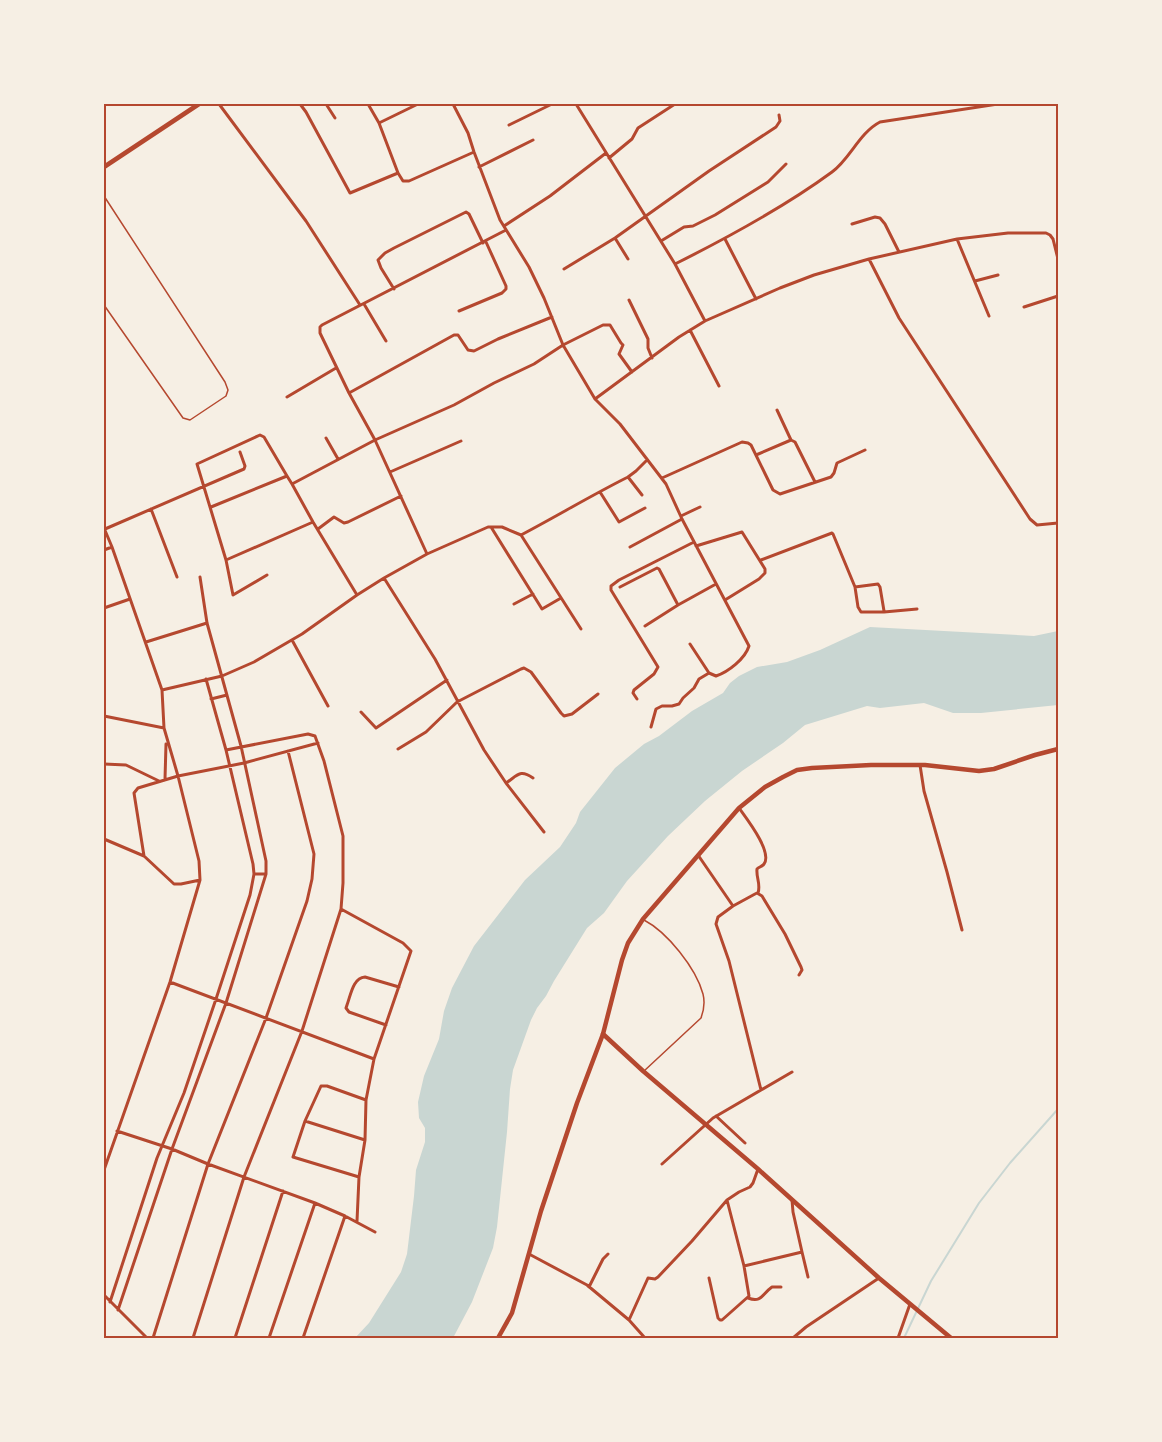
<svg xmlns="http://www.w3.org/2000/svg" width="1162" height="1442" font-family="Spectral,serif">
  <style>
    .water { fill: #c9d6d2 }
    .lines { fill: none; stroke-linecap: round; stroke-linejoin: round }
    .stream { stroke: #c9d6d2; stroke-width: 2 }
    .service { stroke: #b5482f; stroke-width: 1.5 }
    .minor { stroke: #b5482f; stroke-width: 3 }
    .tertiary { stroke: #b5482f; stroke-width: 4.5 }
    .secondary { stroke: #b5482f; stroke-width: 4.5 }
    .neatline { fill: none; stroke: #b5482f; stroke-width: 2 }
  </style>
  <rect width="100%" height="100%" fill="#f6efe4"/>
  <path class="water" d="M870,627L1034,636L1058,631V705L981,713H953L924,703L880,708L867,706L805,725L783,743L742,771L705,801L668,836L627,881L604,913L587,928L554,981L546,996L537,1008L531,1020L513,1070L510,1089L507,1132L497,1227L493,1248L472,1302L453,1338H355L369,1323L401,1272L407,1254L414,1196L416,1170L425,1142V1128L419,1118L418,1102L424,1076L439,1039L444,1011L452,988L474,946L525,880L560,847L576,823L580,812L615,768L644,744L659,736L692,711L723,693L730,683L739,676L757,667L787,662L820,650Z"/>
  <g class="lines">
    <path class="stream" d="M904,1338L931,1281L979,1203L1010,1163L1058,1109"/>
    <path class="service" d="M104,196L225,382L228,390L226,396L190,420L183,418L104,305
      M644,1071L701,1018C704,1010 705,1002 703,994C696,968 667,932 644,920"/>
    <path class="minor" d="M219,104L306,221L360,305
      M300,104L306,112L350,193L398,173
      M326,104L335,118
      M368,104L379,123L398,173L403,181H409L474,152
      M453,104L468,133L474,152L500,220L529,267L544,298L563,345L595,399L620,424L666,484L682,519L749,646C745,659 728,672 716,676L709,673L699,679L694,688L683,698L679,704L672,706H662L656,709L651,727
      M576,104L675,264L705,321
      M379,123L418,104
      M509,125L552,104
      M609,158L632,139L638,128L675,104
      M479,167L533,140
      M852,224L875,217L880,218L885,224L899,252
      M504,226L550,196L606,153
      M615,238L628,259
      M725,239L756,299
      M957,239L989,316
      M1053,239L1058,259
      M661,241L684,227L693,226L715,215L768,182L786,164
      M869,259L899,318L1030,519L1037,525L1058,523
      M675,264C729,237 783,208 832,172C850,159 859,133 880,122L998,104
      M564,269L615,238L709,171L776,127L780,121L779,115
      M975,281L998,275
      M394,289L381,268L378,260L385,253L394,248L466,212L469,214L483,243
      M629,300L648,339V348L652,358
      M364,304L386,341
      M1024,307L1058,296
      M459,311L502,293L506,289V286L486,242
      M690,330L719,386
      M349,393L454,335H458L468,350L474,351L498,339L552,317
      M287,397L336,368
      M595,399L679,337L705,321L780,288L814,275L869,259L957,239L1008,233H1046L1050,235L1053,239
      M777,410L791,440
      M326,438L338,459
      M756,455L791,440L795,442L815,482
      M390,472L461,441
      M662,478L742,442L748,443L751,445L773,490L780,494L831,477L834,473L837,463L865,450
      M292,484L313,522L357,595
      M600,492L619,522L645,508
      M642,495L628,477L636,471L647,460
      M211,507L287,476L292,484L375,440L454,405L494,383L534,364L563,345L603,325H610L621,343L623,345L619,354L632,372
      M151,509L177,577
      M681,516L700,507
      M491,527L542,609L561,598
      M104,528L112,547L162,690L164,728L178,776L199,861L200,880L170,982L104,1170
      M105,529L244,469L245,466L240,452
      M318,529L334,517L344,523L348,522L401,496
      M521,535L581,629
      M696,546L742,532L765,569V573L759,579L725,600
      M630,547L682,519
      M104,550L112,547
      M427,554L375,440L349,393L320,333V327L322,325L506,230
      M226,560L313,522
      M761,560L832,533L833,534L855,587L858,607L861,612H884L917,609
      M267,575L233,595L226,560L197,464L260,435L264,437L287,476
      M384,578L435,659L484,750L506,783L544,832
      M620,587L657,568L659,569L678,605
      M855,587L878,584L880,587L884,611
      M514,604L533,594
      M104,608L130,599
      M645,626L678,605L716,584
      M292,640L328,706
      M146,642L207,623
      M690,644L709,673
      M162,690L222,676L254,662L302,634L357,595L384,578L427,554L488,527H502L521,535C557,516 592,495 628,477
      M211,699L227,695
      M637,699L633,693L634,690L654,674L658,667L611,590V586L619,580L694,542
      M361,712L376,728L447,680
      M104,716L164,728
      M398,749L426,732L457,702L521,669L524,668L531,672L561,713L564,716L572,714L598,694
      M104,764L126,765L159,781
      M920,765L924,791L947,872L962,930
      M165,779L166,744
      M506,783C518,775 520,769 533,778
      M739,808C746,818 773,852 764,864C763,866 759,867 757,869C756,878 761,884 758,893
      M104,839L144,856L174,884H181L200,880
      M698,855L733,906L718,917L716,924L729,961L761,1090
      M144,856L134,793L138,788L178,776L244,763L318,743
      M254,874H266
      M733,906L755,894L757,893L762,896L785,934L801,967L802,970L799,975
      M341,909L403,943L411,951L374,1059L366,1100L365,1140L359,1177L293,1157L305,1121L321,1086H327L366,1100
      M170,982L374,1059
      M386,1025L349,1012L346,1008L347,1005C351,994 353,978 365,977L399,987
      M716,1116L745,1143
      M305,1121L365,1140
      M117,1131L172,1149L208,1164L315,1203L345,1216L375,1232
      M662,1164L713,1118L792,1072
      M727,1200L744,1266L802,1252L793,1212L792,1200
      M357,1221L359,1177
      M802,1252L808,1277
      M529,1254L587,1285L629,1320L645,1338
      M709,1278L718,1318L720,1320H722L749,1296L744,1266
      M589,1287L603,1259L608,1254
      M104,1295L147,1338
      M748,1298C762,1303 762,1294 772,1287H781
      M110,1302L157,1158L184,1093L216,999L250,895L254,874L253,864L226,750L206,679
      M118,1310L172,1149L226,1003L266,874V861L241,746L207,623L200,577
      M629,1320L648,1278L655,1279L658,1277L692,1241L727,1200L739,1192L750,1187L753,1183L758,1169
      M153,1338L208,1164L266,1018L307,901L312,879L314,854L288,751
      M193,1338L244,1177L302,1031L341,909L343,883V836L324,761L315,736L308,734L226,750
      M235,1338L283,1191
      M269,1338L315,1203
      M303,1338L345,1216
      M793,1338L806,1327L879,1278
      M898,1338L910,1304"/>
    <path class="tertiary" d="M603,1034L643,1071L758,1169L879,1278L951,1338"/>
    <path class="secondary" d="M104,167L199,104
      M498,1338L512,1313L541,1211L577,1103L603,1034L622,960L628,943L643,919L739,808L765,787L783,777L797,770L812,768L871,765H925L979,771L994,769L1035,755L1058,749"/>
  </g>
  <rect width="1162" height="1442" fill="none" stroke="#f6efe4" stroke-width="210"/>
  <rect x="105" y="105" width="952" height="1232" class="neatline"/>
</svg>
